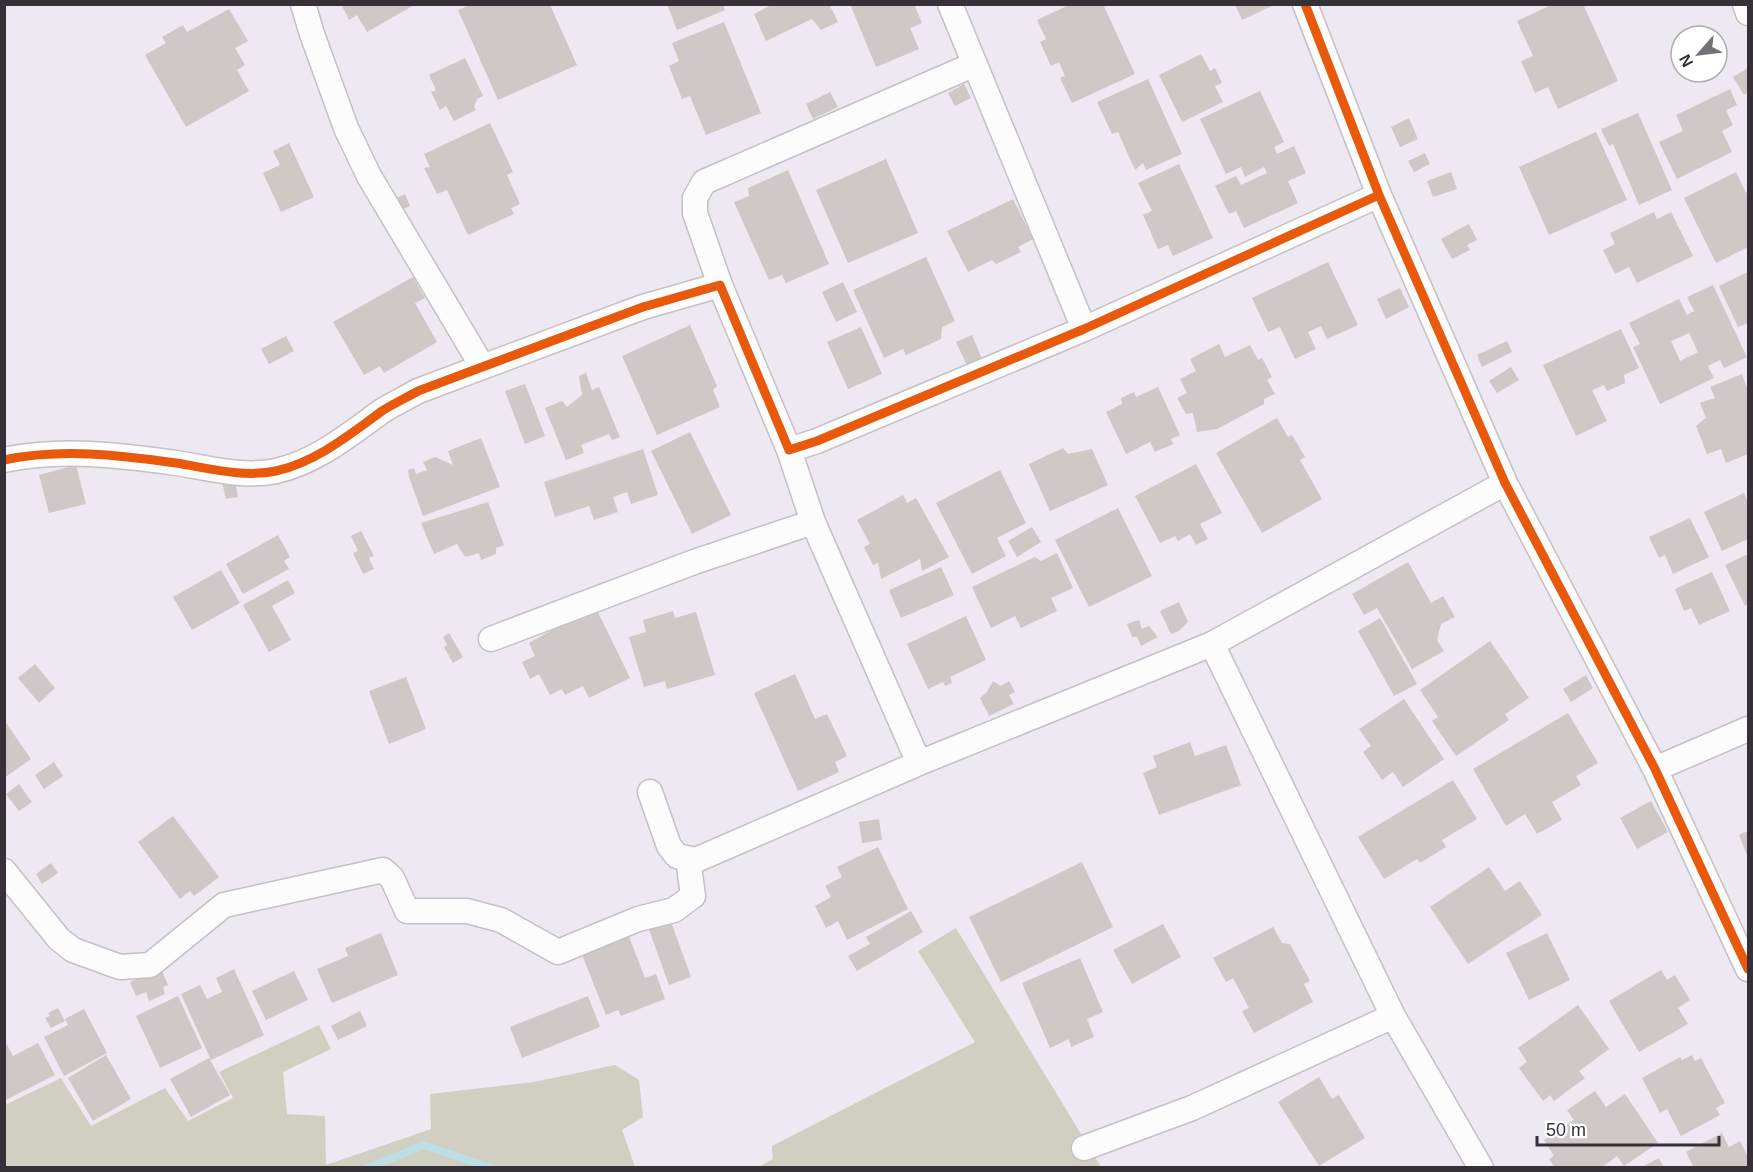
<svg xmlns="http://www.w3.org/2000/svg" width="1753" height="1172" font-family="Helvetica,sans-serif">
  <style>
    .green { fill: #d0cfc1 }
    .lines { fill: none; stroke-linecap: round; stroke-linejoin: round }
    .stream { stroke: #bddee2; stroke-width: 8 }
    .building { fill: #cec8c6; fill-rule: evenodd }
    .minor-casing { stroke: #c4c0c7; stroke-width: 27 }
    .minor { stroke: #fcfcfd; stroke-width: 24 }
    .cycleway-casing { stroke: #fff; stroke-width: 13 }
    .cycleway { stroke: #e8590c; stroke-width: 9 }
  </style>
  <rect width="100%" height="100%" fill="#ede8f1"/>
  <path class="green" d="M956,928L1101,1167L757,1168L773,1159L772,1146L975,1042L918,951Z
    M319,1025L331,1049L283,1072L287,1114L325,1116L326,1165L431,1129L430,1094L534,1082L615,1065L639,1080L643,1117L622,1130L635,1167H5V1105L61,1078L91,1126L165,1088L188,1121L233,1098L219,1072Z"/>
  <g class="lines">
    <path class="stream" d="M368,1168L424,1145L491,1168"/>
  </g>
  <path class="building" d="M341,4H416L367,32L357,15L349,20Z
    M667,4H723L725,10L677,30Z
    M773,4H829L838,22L821,30L812,19L766,41L754,14Z
    M850,4H914L922,23L910,28L919,49L876,67Z
    M1071,4H1103L1135,74L1072,103L1060,78L1065,76L1059,62L1051,66L1040,42L1046,39L1037,20Z
    M1235,4H1276L1242,20Z
    M1553,4H1583L1618,81L1558,109L1548,87L1535,93L1521,61L1533,56L1517,21Z
    M470,5H550L577,65L498,100L458,10Z
    M229,9L248,41L235,48L245,65L237,70L249,91L186,127L145,55L166,43L162,37L183,25L187,32Z
    M724,22L761,113L706,135L690,96L682,99L669,66L679,61L672,43Z
    M1201,54L1210,71L1215,68L1222,83L1215,86L1223,102L1182,122L1159,75Z
    M465,58L483,96L477,99L474,107L476,110L454,121L446,106L440,110L431,92L436,90L429,75Z
    M1748,68V92L1744,95L1733,77Z
    M1148,79L1182,154L1146,170L1143,163L1135,170L1118,132L1112,134L1097,102Z
    M964,84L971,98L955,106L948,93Z
    M1730,89L1737,105L1726,110L1733,125L1722,131L1732,152L1677,179L1659,142L1683,131L1676,115Z
    M1260,91L1284,142L1274,147L1277,154L1294,146L1306,173L1288,181L1298,203L1244,228L1236,211L1229,214L1215,186L1236,176L1241,185L1267,173L1264,167L1245,177L1241,167L1226,174L1200,119Z
    M830,92L838,107L813,119L806,104Z
    M1638,113L1672,190L1639,205L1613,144L1609,146L1601,129Z
    M1409,118L1418,139L1400,147L1391,127Z
    M490,123L513,172L507,175L520,204L511,208L514,214L468,235L447,190L437,194L424,168L430,167L424,154Z
    M1596,132L1627,200L1549,235L1519,167Z
    M289,143L314,197L281,212L263,173L280,165L273,151Z
    M1425,153L1430,164L1414,172L1408,161Z
    M886,159L918,233L848,263L816,190Z
    M1179,164L1213,238L1173,256L1168,245L1158,249L1143,215L1152,211L1138,183Z
    M788,170L829,264L786,283L782,275L769,280L734,202L749,196L748,188Z
    M1451,172L1457,189L1433,197L1427,181Z
    M1736,172L1746,193L1748,191V247L1716,263L1684,198Z
    M405,194L410,206L395,213L390,201Z
    M1013,199L1033,239L1018,247L1021,252L996,264L992,260L968,272L947,231Z
    M1654,212L1657,219L1671,212L1693,256L1637,283L1629,267L1615,274L1603,250L1615,244L1610,233Z
    M1469,224L1477,240L1467,245L1470,250L1452,259L1441,239Z
    M926,257L955,321L942,327L941,339L906,355L903,349L884,358L853,290Z
    M1328,262L1358,325L1327,339L1321,326L1308,332L1316,349L1295,359L1280,327L1268,332L1252,298Z
    M1748,272V323L1738,327L1719,286Z
    M413,277L425,298L415,303L437,342L384,373L380,366L364,375L333,322Z
    M843,282L857,312L836,322L822,292Z
    M1713,285L1747,357L1724,368L1720,360L1708,366L1714,378L1660,404L1633,347L1640,344L1629,323L1679,299L1687,315L1694,311L1687,297ZM1689,333L1698,352L1680,361L1671,341Z
    M1400,288L1409,307L1386,319L1377,299Z
    M690,325L717,386L713,390L720,407L657,435L622,356Z
    M861,327L882,374L848,389L827,342Z
    M1621,329L1639,368L1624,375L1625,383L1607,391L1604,385L1592,390L1607,421L1576,436L1543,365Z
    M972,335L982,359L967,365L956,342Z
    M286,336L294,351L269,364L261,349Z
    M1507,341L1512,352L1482,367L1477,355Z
    M1219,344L1225,357L1250,345L1258,360L1262,358L1272,377L1267,380L1275,394L1264,399V404L1217,429L1197,432L1193,413L1186,414L1177,398L1187,393L1180,379L1196,371L1190,359Z
    M1511,367L1519,380L1497,393L1489,381Z
    M586,373L592,390L599,387L620,437L612,440L609,434L581,445L584,453L566,460L545,408L562,401L567,407L582,395L579,376Z
    M1742,374L1748,390V454L1726,463L1721,449L1707,454L1696,426L1706,418L1700,403L1715,398L1710,387Z
    M525,384L545,436L525,444L505,391Z
    M1158,387L1180,435L1171,439L1173,444L1155,452L1150,442L1126,454L1106,412L1122,404L1121,398L1134,392L1136,397Z
    M1277,418L1288,437L1292,435L1305,457L1300,460L1322,499L1262,533L1216,453Z
    M690,432L731,515L692,534L651,451Z
    M481,438L500,487L423,516L409,477L408,470L414,468L416,474L427,470L423,462L435,457L453,465L448,451Z
    M1063,448L1068,454L1092,449L1108,485L1050,511L1029,464Z
    M643,449L658,495L631,504L627,492L613,497L618,512L594,520L589,506L555,517L544,482Z
    M1196,464L1222,513L1200,524L1208,539L1196,545L1190,534L1178,541L1175,536L1160,543L1135,496Z
    M76,465L86,504L49,513L39,475Z
    M1000,470L1026,523L997,538L1006,556L972,574L936,503Z
    M235,480L238,497L226,499L222,482Z
    M1744,493L1748,503V539L1722,551L1704,512Z
    M903,495L907,503L916,498L949,557L922,571L920,559L881,579L878,563L873,565L864,547L870,544L857,520Z
    M488,502L504,545L496,548V554L481,560L479,553L465,557L457,544L434,554L421,523Z
    M1118,508L1152,576L1089,607L1055,540Z
    M1690,518L1709,557L1673,574L1665,555L1659,558L1649,537Z
    M1032,527L1041,542L1017,557L1008,541Z
    M361,531L374,556L369,558L374,569L363,574L353,553L358,551L351,536Z
    M278,535L290,557L284,561L289,569L243,594L226,564Z
    M1057,553L1073,588L1051,598L1057,611L1021,628L1015,616L991,628L972,587L1035,557L1041,561Z
    M1748,554V604L1745,606L1725,565Z
    M1408,562L1431,603L1443,596L1455,617L1441,624L1437,640L1444,651L1412,669L1377,608L1364,615L1352,594Z
    M941,567L954,595L901,618L889,590Z
    M221,570L240,603L192,630L173,597Z
    M1712,572L1730,611L1699,625L1691,608L1684,611L1675,589Z
    M288,580L295,593L272,606L291,640L269,652L243,605Z
    M1179,602L1188,622L1179,631L1171,634L1160,611Z
    M595,606L630,678L589,698L583,686L565,695L562,689L550,695L539,674L530,679L522,662L535,656L529,643Z
    M673,611L675,618L696,612L715,675L667,689L665,681L644,687L629,637L646,632L643,620Z
    M966,616L986,660L950,677L952,683L945,686L943,682L928,689L907,644Z
    M1380,618L1417,684L1394,696L1358,631Z
    M1139,620L1142,629L1149,626L1158,637L1141,646L1137,637H1132L1127,624Z
    M449,633L463,657L453,663L444,647L447,645L443,637Z
    M1490,641L1529,698L1505,714L1509,720L1456,756L1432,721L1438,717L1420,690Z
    M35,664L55,688L39,703L18,678Z
    M795,674L815,719L827,714L847,756L835,762L839,772L798,791L754,693Z
    M1586,675L1593,688L1571,702L1563,689Z
    M406,677L426,729L389,744L369,691Z
    M993,681L1001,686L1009,681L1015,692L1009,695L1014,704L989,716L980,698L987,692Z
    M1404,699L1444,759L1403,787L1393,772L1382,780L1363,752L1371,746L1359,729Z
    M1568,713L1598,763L1576,776L1581,785L1552,802L1562,820L1537,834L1525,814L1506,826L1473,769Z
    M4,720L31,759L4,778Z
    M1190,742L1195,756L1226,745L1241,785L1159,815L1143,773L1157,767L1153,756Z
    M54,762L63,776L44,789L35,775Z
    M1453,780L1477,819L1442,840L1446,847L1420,863L1417,859L1384,879L1358,837Z
    M19,784L32,802L19,811L6,794Z
    M1651,801L1668,832L1637,849L1620,818Z
    M173,816L219,877L194,896L190,891L180,899L138,842Z
    M879,819L882,840L862,843L859,822Z
    M1748,831V858L1739,835Z
    M878,847L908,909L847,940L838,921L826,928L815,906L831,897L825,886L842,877L837,867Z
    M1082,862L1113,927L1001,982L969,917Z
    M51,863L58,873L42,884L36,874Z
    M1489,867L1505,891L1520,881L1542,915L1468,964L1430,907Z
    M911,911L923,932L857,971L848,956L870,944L866,937Z
    M670,919L691,977L669,985L648,927Z
    M1163,924L1181,957L1132,984L1113,950Z
    M1273,927L1282,943L1290,944L1310,981L1304,984L1313,1002L1254,1033L1242,1011L1249,1008L1233,978L1226,982L1213,958Z
    M626,929L645,978L656,974L665,999L621,1016L618,1010L606,1015L579,947Z
    M381,933L398,975L332,1003L317,969L348,956L345,948Z
    M1547,933L1570,980L1529,1000L1506,953Z
    M1080,958L1103,1012L1087,1019L1094,1037L1071,1047L1069,1039L1050,1048L1022,983Z
    M161,969L168,985L163,987L165,994L149,1001L146,992L136,996L130,982Z
    M234,969L264,1035L211,1060L181,994L200,985L207,999L222,992L216,978Z
    M1661,970L1667,980L1675,975L1690,1000L1678,1008L1688,1024L1639,1052L1609,1001Z
    M294,971L308,1000L266,1020L252,991Z
    M178,996L202,1048L160,1068L136,1016Z
    M588,996L600,1027L522,1058L510,1027Z
    M1578,1005L1609,1049L1579,1071L1585,1078L1554,1101L1550,1095L1543,1101L1519,1068L1527,1062L1518,1048Z
    M58,1008L65,1021L51,1028L45,1018L50,1016L48,1013Z
    M84,1009L107,1053L64,1076L44,1037L68,1025L65,1019Z
    M360,1011L367,1026L338,1040L331,1026Z
    M4,1039L13,1056L38,1043L55,1075L4,1101Z
    M106,1055L131,1099L93,1121L68,1078Z
    M1692,1055L1695,1061L1701,1058L1725,1103L1716,1108L1720,1115L1681,1136L1667,1109L1660,1113L1642,1078L1680,1057L1682,1060Z
    M209,1058L230,1095L191,1117L170,1079Z
    M1319,1077L1332,1099L1339,1095L1365,1138L1319,1166L1278,1102Z
    M1595,1091L1606,1107L1625,1094L1658,1143L1624,1166L1617,1156L1601,1168H1555L1549,1159L1554,1156L1544,1140L1574,1120L1567,1110Z
    M1722,1133L1729,1147L1740,1141L1748,1157V1168H1694L1686,1152Z
    M1659,1158L1664,1168H1640Z"/>
  <g class="lines">
    <defs>
      <path id="minor" d="M303,4L312,34L346,128L369,176L482,366
        M950,4L1084,329
        M1305,4L1379,195L1505,483L1655,769L1748,969
        M1745,4L1748,13
        M720,285L695,213V198L704,182L975,64
        M789,450L813,522L919,763
        M4,460C61,448 119,455 176,463C208,468 244,478 276,471C316,462 349,435 382,411C393,404 406,398 418,391L643,307L720,285L789,450L817,441L1084,329L1379,195
        M491,639L694,562L813,522
        M1212,644L1393,1016L1481,1168
        M1655,769L1748,729
        M650,792L669,846L677,856L696,860L919,763L1212,644L1505,483
        M4,871L59,939L73,950L120,967L150,965L224,905L383,870L392,878L407,911H467L501,920L558,952L638,919L674,910L693,896L688,859
        M1084,1148L1192,1108L1393,1016"/>
    </defs>
    <use href="#minor" class="minor-casing"/>
    <use href="#minor" class="minor"/>
    <defs>
      <path id="cycleway" d="M1305,4L1379,195L1505,483L1655,769L1748,969
        M4,460C61,448 119,455 176,463C208,468 244,478 276,471C316,462 349,435 382,411C393,404 406,398 418,391L643,307L720,285L789,450L817,441L1084,329L1379,195"/>
    </defs>
    <use href="#cycleway" class="cycleway-casing"/>
    <use href="#cycleway" class="cycleway"/>
  </g>
  <rect width="1753" height="1172" fill="none" stroke="#353137" stroke-width="12"/>
  <g transform="translate(1699 54) rotate(242)"><circle r="28" fill="#ffffff" stroke="#aeadaf" stroke-width="1.5"/>
  <path d="M0-4.5L10 22L0 15L-10 22Z" fill="#757178"/>
  <text y="-9" font-size="16" font-weight="bold" text-anchor="middle" fill="#353137">N</text>
  </g>
  <path d="M1537 1136v9h182v-9" fill="none" stroke="#353137" stroke-width="3"/>
  <text x="1546" y="1136" font-size="18" fill="#353137" stroke="#ffffff" stroke-width="4.5" paint-order="stroke">50 m</text>
</svg>
